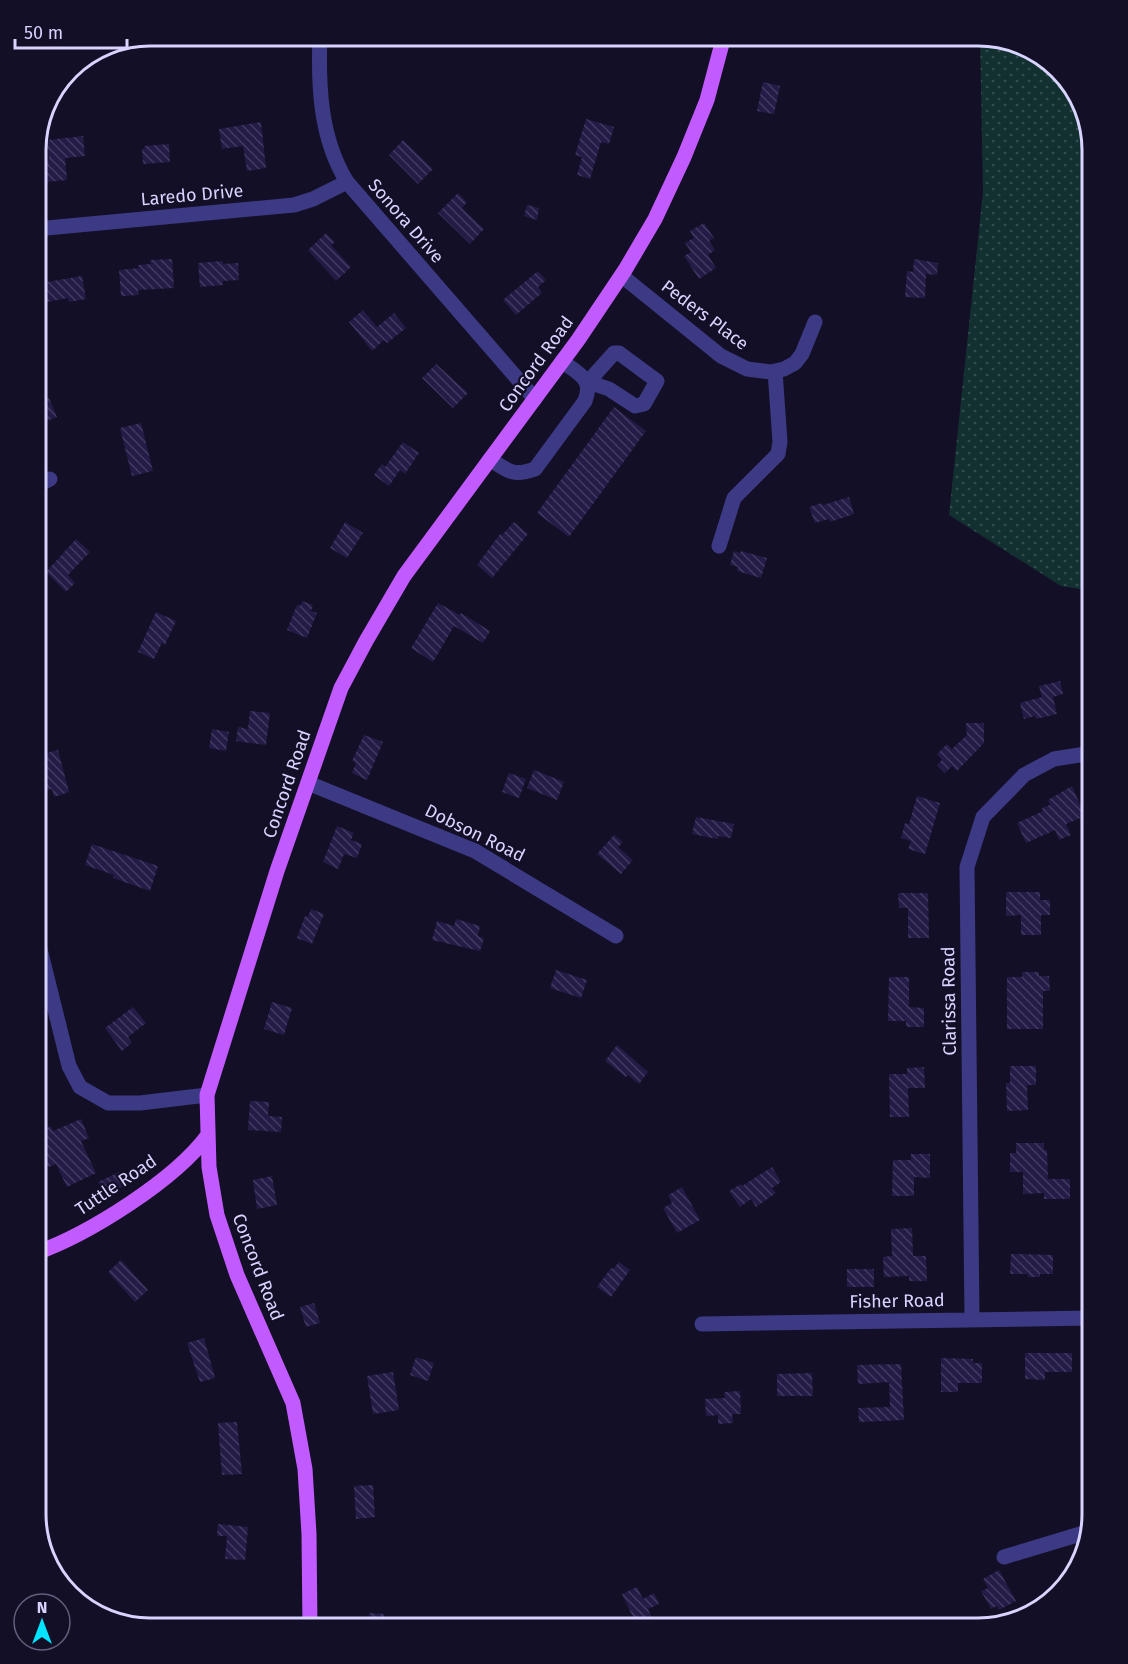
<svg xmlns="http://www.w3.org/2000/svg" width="1128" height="1664" font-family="'Fira Sans',sans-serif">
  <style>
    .park { fill: url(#park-dots) }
    .building { fill: url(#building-back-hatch) }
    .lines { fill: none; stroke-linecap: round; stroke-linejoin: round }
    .minor { stroke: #3d3a85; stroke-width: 15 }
    .major { stroke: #c25bff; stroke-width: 15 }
    .labels { text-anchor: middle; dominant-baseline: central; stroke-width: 4.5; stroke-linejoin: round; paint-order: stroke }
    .street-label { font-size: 18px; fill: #d9d4ff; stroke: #130f26 }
    .rim { fill: none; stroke: #d9d4ff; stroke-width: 3 }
  </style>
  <defs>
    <pattern id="park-dots" width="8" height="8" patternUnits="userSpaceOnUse" patternTransform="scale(1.5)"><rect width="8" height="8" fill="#12302f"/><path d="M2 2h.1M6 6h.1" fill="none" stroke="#344d4e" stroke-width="1.8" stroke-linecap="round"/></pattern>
    <pattern id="building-back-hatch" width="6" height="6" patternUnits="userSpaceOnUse" patternTransform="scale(1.5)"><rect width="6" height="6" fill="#241b47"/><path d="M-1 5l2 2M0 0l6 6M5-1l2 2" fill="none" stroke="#433b63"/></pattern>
  </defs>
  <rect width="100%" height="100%" fill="#130f26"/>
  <path class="park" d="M980,36L1041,55L1077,93L1092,150V591L1061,586L949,515L983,192Z"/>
  <path class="building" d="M763,82L780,86L774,114L757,111Z
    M586,119L614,127L609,144L601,142L590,179L577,175L582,157L575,155Z
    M261,122L266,168L247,171L243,146L222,149L219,129Z
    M83,136L85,156L65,158L67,180L47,182L45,160L49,159L47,140Z
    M403,140L433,169L418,184L389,155Z
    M169,144L170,162L143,164L142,149H145L144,146Z
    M458,193L467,202L462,208L484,229L470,244L438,213Z
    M527,205L539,208L537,220L524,216Z
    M704,223L714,238L709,241L715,250L708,255L716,268L699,279L684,256L691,252L685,243L694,238L690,231Z
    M326,233L335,242L331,245L351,267L336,281L308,250Z
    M44,258L47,282L82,276L86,299L69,302L68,298L36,304V259Z
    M172,259L174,288L138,290L139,295L121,296L119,270L139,268L138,265L151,264L150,260Z
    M914,259L938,263L937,275L926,274L925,298L905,297L907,271L913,272Z
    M223,261V264L238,263L239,280L223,281V285L200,287L198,263Z
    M538,271L546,280L538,287L542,293L516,315L503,300Z
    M363,310L377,327L394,313L406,328L387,343L384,340L372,351L349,322Z
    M436,364L468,393L453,408L422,378Z
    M49,398L57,417L36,425V404Z
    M614,407L646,431L569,537L537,513Z
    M141,423L153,471L132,476L120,428Z
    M403,442L419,453L405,474L400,470L389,486L374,475L382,464L385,467Z
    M849,497L854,514L830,522L829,519L815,523L809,507L822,503L823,505Z
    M345,522L363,533L347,558L330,548Z
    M514,522L528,534L492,578L477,565L500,534L502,535Z
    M76,539L90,552L68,575L75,583L66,592L46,572Z
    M734,551L740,553L741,551L767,558L761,578L737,571L738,567L730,565Z
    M302,601L313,605L311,611L317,613L307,638L287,630L297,605L300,606Z
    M438,603L460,615L461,613L490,631L483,643L454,626L433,662L411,648Z
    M156,612L176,621L165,645L162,643L154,659L138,652Z
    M1060,681L1063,694L1053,697L1057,714L1036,719L1035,716L1024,719L1020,703L1042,697L1039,686Z
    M250,711L270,713L266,745L236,741L238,727L248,729Z
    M966,723H984V743L957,771L952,766L945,773L937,765L942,760L937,754L947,744L952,749L967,735Z
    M212,729L229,732L226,751L209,748Z
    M364,735L383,742L367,780L352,773L356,763L352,761Z
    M58,750L69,792L54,797L52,789L45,791L38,755Z
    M534,770L564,782L557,800L527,788Z
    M509,773L526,779L519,798L502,792Z
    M1072,786L1085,816L1066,824L1071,835L1059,840L1055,830L1026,843L1017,823L1043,811L1042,808L1050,805L1048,800Z
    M917,796L940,803L925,854L908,849L911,841L901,838L905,823L909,824Z
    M696,817L734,824L731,838L718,836V839L692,834Z
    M337,826L354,833L351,840L362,844L357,858L344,854L338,869L323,862Z
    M614,835L623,842L618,847L633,860L621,874L597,854Z
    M92,844L158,866L150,891L113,878L114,875L85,865Z
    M1006,892H1040V900H1050V915H1041V935H1021V915L1006,916Z
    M898,893H928L929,938H908V908H899Z
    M311,909L324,914L312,944L297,938L305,916L308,917Z
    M456,919L480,926L478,936L484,938L480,951L432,940L437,921L454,926Z
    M556,970L587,980L581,998L550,988Z
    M1022,972H1039V976H1049L1050,991H1043V1029H1007V977H1022Z
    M889,977H909V1007L924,1008V1027H906V1021H888Z
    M272,1002L292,1008L284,1035L264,1029Z
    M133,1007L146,1023L128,1037L132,1043L122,1051L105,1028Z
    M617,1045L648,1072L639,1084L628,1075L626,1077L605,1061Z
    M1010,1066H1036V1085H1027L1028,1110L1007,1111L1006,1083H1010Z
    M924,1067L925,1088H908L909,1117H890L889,1074H907V1068Z
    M250,1101L269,1102L268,1116L282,1117L281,1132L248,1130Z
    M81,1119L89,1138L81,1141L96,1173L67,1187L56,1164L49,1167L47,1164L36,1169V1132L51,1126L53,1131Z
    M1016,1143H1044V1150H1047L1048,1179H1070V1199H1044V1193L1023,1194V1172H1010V1153H1016Z
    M911,1154H930V1178L914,1177V1196H892L893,1160H911Z
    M772,1167L781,1182L772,1188L776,1193L756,1207L751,1199L740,1207L729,1191L741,1184L742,1186Z
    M119,1172L125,1186L104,1196L98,1182Z
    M272,1176L277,1205L257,1209L253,1180Z
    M682,1187L700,1220L677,1233L663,1208L672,1203L668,1195Z
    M912,1228L913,1256H926L927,1281H909V1276L884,1277L883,1257L892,1256L891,1229Z
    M1011,1254L1053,1255V1274H1040V1277H1028V1274H1010Z
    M121,1260L148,1290L135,1302L108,1272Z
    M619,1262L630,1270L611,1297L597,1287L611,1268L613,1269Z
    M847,1269H874V1287H847Z
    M314,1303L320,1323L306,1327L300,1307Z
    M204,1338L215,1378L200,1382L187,1343Z
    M1025,1353H1072V1372H1045V1380L1025,1379Z
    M416,1357L434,1363L428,1381L410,1375Z
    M941,1358L973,1359V1363H982V1383H958V1392H941Z
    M901,1364L904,1420L859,1422L858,1408L890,1407L889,1382L858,1384L857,1365Z
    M393,1372L399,1410L373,1414L367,1376Z
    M812,1373L813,1396H777V1374Z
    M740,1391L741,1414H732L733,1423L718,1424V1415L706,1416L705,1399L725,1398L724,1392Z
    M237,1422L242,1474L222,1475L218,1423Z
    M373,1485L375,1517L356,1519L354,1486Z
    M218,1524L248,1527L245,1560L225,1559L227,1536H217Z
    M999,1570L1016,1601L999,1610L997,1606L991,1609L981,1591L988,1588L983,1579Z
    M637,1587L643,1599L654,1593L659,1604L648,1609L654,1623L643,1628H638L622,1594Z
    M369,1613L384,1614L383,1628H369Z"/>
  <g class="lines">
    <path class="minor" d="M320,36C318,86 320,138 347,182L535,399
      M36,229L294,205L313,199L347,182
      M622,276L721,356L747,369L771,372L784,369L795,363L802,354L815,322
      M614,353H619L657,381L644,404L635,406L609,389L588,382Z
      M490,459C508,471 513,477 535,469L585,401C594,378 578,374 562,361
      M36,486L50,479
      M719,546L734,498L778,454L780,442L775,371
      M308,783L475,851L616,936
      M36,933L69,1066L80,1087L108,1103H140L207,1095
      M972,1319L967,867L983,817L1024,775L1054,759L1092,753
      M702,1324L1092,1318
      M1004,1557L1087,1532"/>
    <path class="major" d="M36,1253C89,1234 175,1180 208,1135
      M310,1628L309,1534L305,1469L293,1403L237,1275L217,1215L209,1167L207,1095L277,871L341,688L366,641L404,576L578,340L625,270L655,219L684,157L707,100L724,36"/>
  </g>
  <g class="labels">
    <g class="street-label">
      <text transform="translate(192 195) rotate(-5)">Laredo Drive</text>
      <text transform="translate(406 221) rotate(49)">Sonora Drive</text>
      <text transform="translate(705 315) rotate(37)">Peders Place</text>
      <text transform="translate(536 364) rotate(-54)">Concord Road</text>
      <text transform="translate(287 784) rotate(-71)">Concord Road</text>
      <text transform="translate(475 833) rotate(26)">Dobson Road</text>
      <text transform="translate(949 1001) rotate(-91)">Clarissa Road</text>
      <text transform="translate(116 1185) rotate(-34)">Tuttle Road</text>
      <text transform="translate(258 1267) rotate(69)">Concord Road</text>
      <text transform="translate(897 1301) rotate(-1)">Fisher Road</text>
    </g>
  </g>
  <path d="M0 0H1128V1664H0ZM150 46H978A104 104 0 0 1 1082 150V1514A104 104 0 0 1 978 1618H150A104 104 0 0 1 46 1514V150A104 104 0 0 1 150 46Z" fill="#130f26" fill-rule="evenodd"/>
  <path class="rim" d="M150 46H978A104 104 0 0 1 1082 150V1514A104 104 0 0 1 978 1618H150A104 104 0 0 1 46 1514V150A104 104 0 0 1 150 46Z"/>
  <g transform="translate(42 1622)"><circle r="28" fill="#130f26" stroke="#625e7d" stroke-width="1.5"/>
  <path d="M0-4.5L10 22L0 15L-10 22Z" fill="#00e5ff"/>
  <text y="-9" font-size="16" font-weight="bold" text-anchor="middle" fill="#d9d4ff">N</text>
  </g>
  <path d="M15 39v9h112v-9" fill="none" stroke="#d9d4ff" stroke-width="3"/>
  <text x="24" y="39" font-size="18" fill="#d9d4ff" stroke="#130f26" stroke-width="4.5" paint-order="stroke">50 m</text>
</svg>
